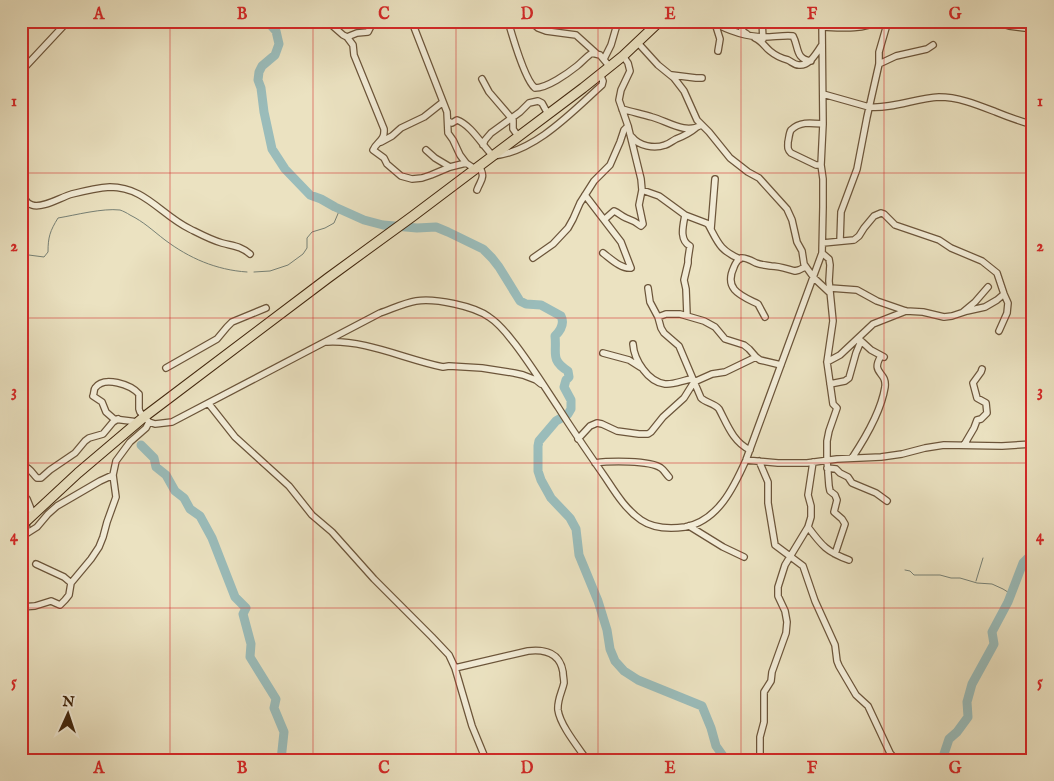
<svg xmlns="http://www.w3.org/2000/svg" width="1054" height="781" font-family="'IM FELL English',serif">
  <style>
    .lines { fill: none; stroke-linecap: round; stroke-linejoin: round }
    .stream { stroke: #768075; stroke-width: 1 }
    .river { stroke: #9abcba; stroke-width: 9 }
    .minor-casing { stroke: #6c553a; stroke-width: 8 }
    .highway-casing { stroke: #41260d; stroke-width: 11 }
    .minor { stroke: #f2ecd7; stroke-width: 5.5 }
    .highway { stroke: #ebe2c1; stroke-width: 9 }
    .grid { fill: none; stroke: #d62828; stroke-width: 1; stroke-opacity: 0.55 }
    .neatline { fill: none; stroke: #d62828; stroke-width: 2 }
    .grid-label { font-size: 16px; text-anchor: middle; font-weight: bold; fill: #d62828 }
  </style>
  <rect width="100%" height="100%" fill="#ebe2c1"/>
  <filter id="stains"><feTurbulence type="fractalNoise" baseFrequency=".004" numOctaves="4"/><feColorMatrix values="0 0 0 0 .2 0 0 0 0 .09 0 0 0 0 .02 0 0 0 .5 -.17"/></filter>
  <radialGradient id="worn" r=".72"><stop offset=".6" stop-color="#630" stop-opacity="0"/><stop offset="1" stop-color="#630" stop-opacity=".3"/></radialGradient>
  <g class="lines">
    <path class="stream" d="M21,254L44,257L48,252C48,237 50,231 58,218C76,215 102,208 120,210C123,211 127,213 130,215C144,222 152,230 165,240C189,258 216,270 247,272
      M254,272L270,271L288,265L303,254L307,248V238L312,232L325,228L334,223L340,209
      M905,570L910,571L914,575H940L951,578H960L977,583L992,584L1003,589L1011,594
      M976,581L983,558"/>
    <path class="river" d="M267,21L276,31L279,44L275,55L262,66L259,72L258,80L261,88L264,112L272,149L285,169L310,195L321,199L335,207L364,220L383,225L417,228L436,227L448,232L483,249L492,258L499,267L520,301L526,304L541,305L561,316C565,324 560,331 555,336C557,353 550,360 568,371L569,377L566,380L564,387L571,400V409L568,414L556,421L539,441L538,446V471L541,480L551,498L570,518L576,529L579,555L598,601L607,630L610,649L615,661L624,671L638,680L702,706L711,728L716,746L726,760
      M141,445L154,458L156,467L166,475L175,491L184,498L190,509L200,516L212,538L235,597L246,608L243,614L251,644L250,657L276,699L274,708L284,732L281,760
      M945,760L943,757L949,739L957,732L968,717L967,702L972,684L994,644L992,632L1008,602L1023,563L1029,557L1033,555"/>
    <defs>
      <path id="minor" d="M327,21L343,35L347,37L357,33L368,32L372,24L375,21
        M508,21C512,35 525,80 535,88C547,88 567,74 577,66C582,62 586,57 592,53L600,55L610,67
        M530,21L538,28L546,31L576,35L597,54
        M711,21C727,30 746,37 765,37C774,37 784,35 793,36C799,47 795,59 811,61
        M741,21C740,27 741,31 747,34
        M762,21L763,39
        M993,21L1009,26L1033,29
        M412,22L447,112L448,133L453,140L460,155L466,163L475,169
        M715,23L720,39L718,51
        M822,27C842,28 862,30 880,21
        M347,37L353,45L354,55L384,129C385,141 377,141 373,150L384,158L387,164L401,176L412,179L422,178L431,175L450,167L466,163
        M755,38C762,41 764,46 770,51C776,56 780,58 788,60C792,62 794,65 799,65C810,66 816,53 822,45
        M638,43L658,65L674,78L684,91L697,120L709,132L730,158L748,172L759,178L787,209L792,220L797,242L802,251L804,264L814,278L830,293
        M604,59L611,45L618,21
        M879,64L896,56L927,49L933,45
        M21,74L26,66L68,21
        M672,75L696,78H702
        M482,79L489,92L513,120V129L518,136
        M823,94L869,107C893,109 916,98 939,97C959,97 978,105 996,112C1008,117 1020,121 1033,125
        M622,109C632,112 642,114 652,117C667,121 686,135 701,125
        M448,121L452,123L457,120C471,125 482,145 493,156C535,152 572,112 602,85L603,81L600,74
        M632,137C639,146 654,149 665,145C669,144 672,141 676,139C684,136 690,133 697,127
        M381,142L392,136L401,128L424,117L443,102
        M483,145L485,140L491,133L520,112L529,103L538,101L542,103L548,114
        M426,150L435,158L450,167
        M821,165H816L791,153C787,149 788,147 788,142C789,138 789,133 791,130C800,121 812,123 823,124
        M21,176V187
        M21,186C23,193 23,202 32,205C42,209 61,197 72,194C84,191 97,188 110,187C145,187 161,215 190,229C200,234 211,240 222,243C233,246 241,246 250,254
        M477,190C481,179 486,178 479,166
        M642,190L659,196L685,215L706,223L708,224C718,242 719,250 740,259
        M585,195L621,242L631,268C621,269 611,259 603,253
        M685,215C683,226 679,240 690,246L688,259V263L684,280L686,289L687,315
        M605,219L614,211C619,213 621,216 626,218C632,220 636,222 641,226L643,224L639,205L642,190L641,179L628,126L619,100L621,90L630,71L628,63L623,56
        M711,229L715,179
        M840,241L841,212L857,169L867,117L879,64V52L888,21
        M823,243L854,240L859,236L864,228L874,216L881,213L884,214L895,225L939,240L951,248L982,261L997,273L1004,294L1008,303L1007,313L999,331
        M822,253L829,259L830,265L829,281L833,321L827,362L833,404L837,408L829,431L827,441V460L829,486L830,491L835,495L837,500L834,512L842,519L845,524L835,554
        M533,258L553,244L568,228L573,219L580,203L594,181L610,165L620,142L624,130L628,126
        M648,288L650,302L658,317L661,328L664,333L679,346L701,398C706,403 714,403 719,409C727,424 733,442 750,450
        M830,288L857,290L877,301L906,311L923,312L944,317L952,316L967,311L985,307L997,300L1004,294
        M963,312L975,302L988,287
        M658,317L666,314H680L704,321L715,327L725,339L744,345L749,349L756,357
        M765,317L758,304C742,296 723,290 734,267C735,264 738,259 741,258C745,257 752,261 756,263C761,265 766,265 771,266C779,266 787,269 795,271L799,270L805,267
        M859,339L871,350L884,357
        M327,342C367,340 404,359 443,367L449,366L482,368L514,373L523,375L536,380L541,384
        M633,344C634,360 648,382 665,384C674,385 683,380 692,379
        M603,353L629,360L640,367
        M827,362L840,355L873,324L906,311
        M166,368L217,339L227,327L232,322L266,308
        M830,384L845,381L849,378L856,353L861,341
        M209,404L235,437L289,486L312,515L332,532L374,579L432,637L449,655L455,668L472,726L486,760
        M138,422L114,419L106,412L102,402L93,396C94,394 94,389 95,388C104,375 131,385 139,394V409L140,412L149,422L155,424L172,422L380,313C392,309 404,303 416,301C435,298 474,306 489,317C500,324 507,334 515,344C531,365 544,386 558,407C573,431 589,454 605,477C615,492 625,509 641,520C654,529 670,529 685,527C718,521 734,487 746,460L822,253L823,207V179L821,165L823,124L822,21
        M578,439L590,426L597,423L602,424L617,431L639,434H648L651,432L663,417L684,398L694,382L712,374L725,372L756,357L760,360L781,365
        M964,445L974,428L977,420L981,419L987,413L986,403L977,398L973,383L981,372L982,369
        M852,458C866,437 881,412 885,387C887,371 870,374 881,356
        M746,460L778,463H807L837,459L881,457L902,454L925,448L944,445L1002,446L1033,444
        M759,461L768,482V503L775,545L803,566L815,601L835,645L837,661L839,666L856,695L868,706L890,753L896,760
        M595,463C609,461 650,460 661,468C664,470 666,474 669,477
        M21,466C29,466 32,473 37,478H41L50,470L75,453L85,441L89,438L103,434L113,422L118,419
        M827,468L836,469L840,473L848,477L852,483L876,493L887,501
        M21,492L27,499L33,514
        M689,526L723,547L744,557
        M808,527C822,546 827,552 849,560
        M26,534L37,527L48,514L57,506L100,481L113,475
        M21,541C25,535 28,532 26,524L24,523
        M36,564L64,577L71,583
        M21,607L35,606L51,601L60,605L65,600L69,595L71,583L91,559L99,547L103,537L107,522L116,497L113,475L116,461L130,442L146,428L149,422
        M455,668L528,651C545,649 560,653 563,672C563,676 564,679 564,683C562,692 557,700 558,710C560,725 578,747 587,760
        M760,760V737L764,722V692L771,681L772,672L786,633L787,622L785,611L778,596V587L785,565L808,527L811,517V506L808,495L813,462"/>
      <path id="highway" d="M21,526L78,473L144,417L328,278L413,216L583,88L623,56L660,21"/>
    </defs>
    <use href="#minor" class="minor-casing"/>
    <use href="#highway" class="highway-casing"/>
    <use href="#minor" class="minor"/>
    <use href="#highway" class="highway"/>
  </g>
  <path class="grid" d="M170,21V760M313,21V760M456,21V760M598,21V760M741,21V760M884,21V760M21,173H1033M21,318H1033M21,463H1033M21,608H1033"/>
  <rect width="1054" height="781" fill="none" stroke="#ebe2c1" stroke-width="55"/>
  <g transform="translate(68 714) rotate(3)" stroke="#f2ecd7" stroke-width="4" paint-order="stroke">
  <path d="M0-4L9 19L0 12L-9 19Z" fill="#41260d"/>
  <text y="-8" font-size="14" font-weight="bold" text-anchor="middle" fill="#41260d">N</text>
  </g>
  <rect x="28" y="28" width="998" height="726" class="neatline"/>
  <g class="grid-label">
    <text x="99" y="19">A</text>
    <text x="242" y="19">B</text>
    <text x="384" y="19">C</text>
    <text x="527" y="19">D</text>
    <text x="670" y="19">E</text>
    <text x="812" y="19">F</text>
    <text x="955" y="19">G</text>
    <text x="14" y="106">1</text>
    <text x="1040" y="106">1</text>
    <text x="14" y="251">2</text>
    <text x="1040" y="251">2</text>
    <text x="14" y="396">3</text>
    <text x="1040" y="396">3</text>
    <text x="14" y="541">4</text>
    <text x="1040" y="541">4</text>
    <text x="14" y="687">5</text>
    <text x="1040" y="687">5</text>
    <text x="99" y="773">A</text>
    <text x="242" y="773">B</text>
    <text x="384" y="773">C</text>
    <text x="527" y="773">D</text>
    <text x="670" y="773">E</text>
    <text x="812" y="773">F</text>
    <text x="955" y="773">G</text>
  </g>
  <rect width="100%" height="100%" filter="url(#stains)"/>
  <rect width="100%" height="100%" fill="url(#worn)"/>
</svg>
